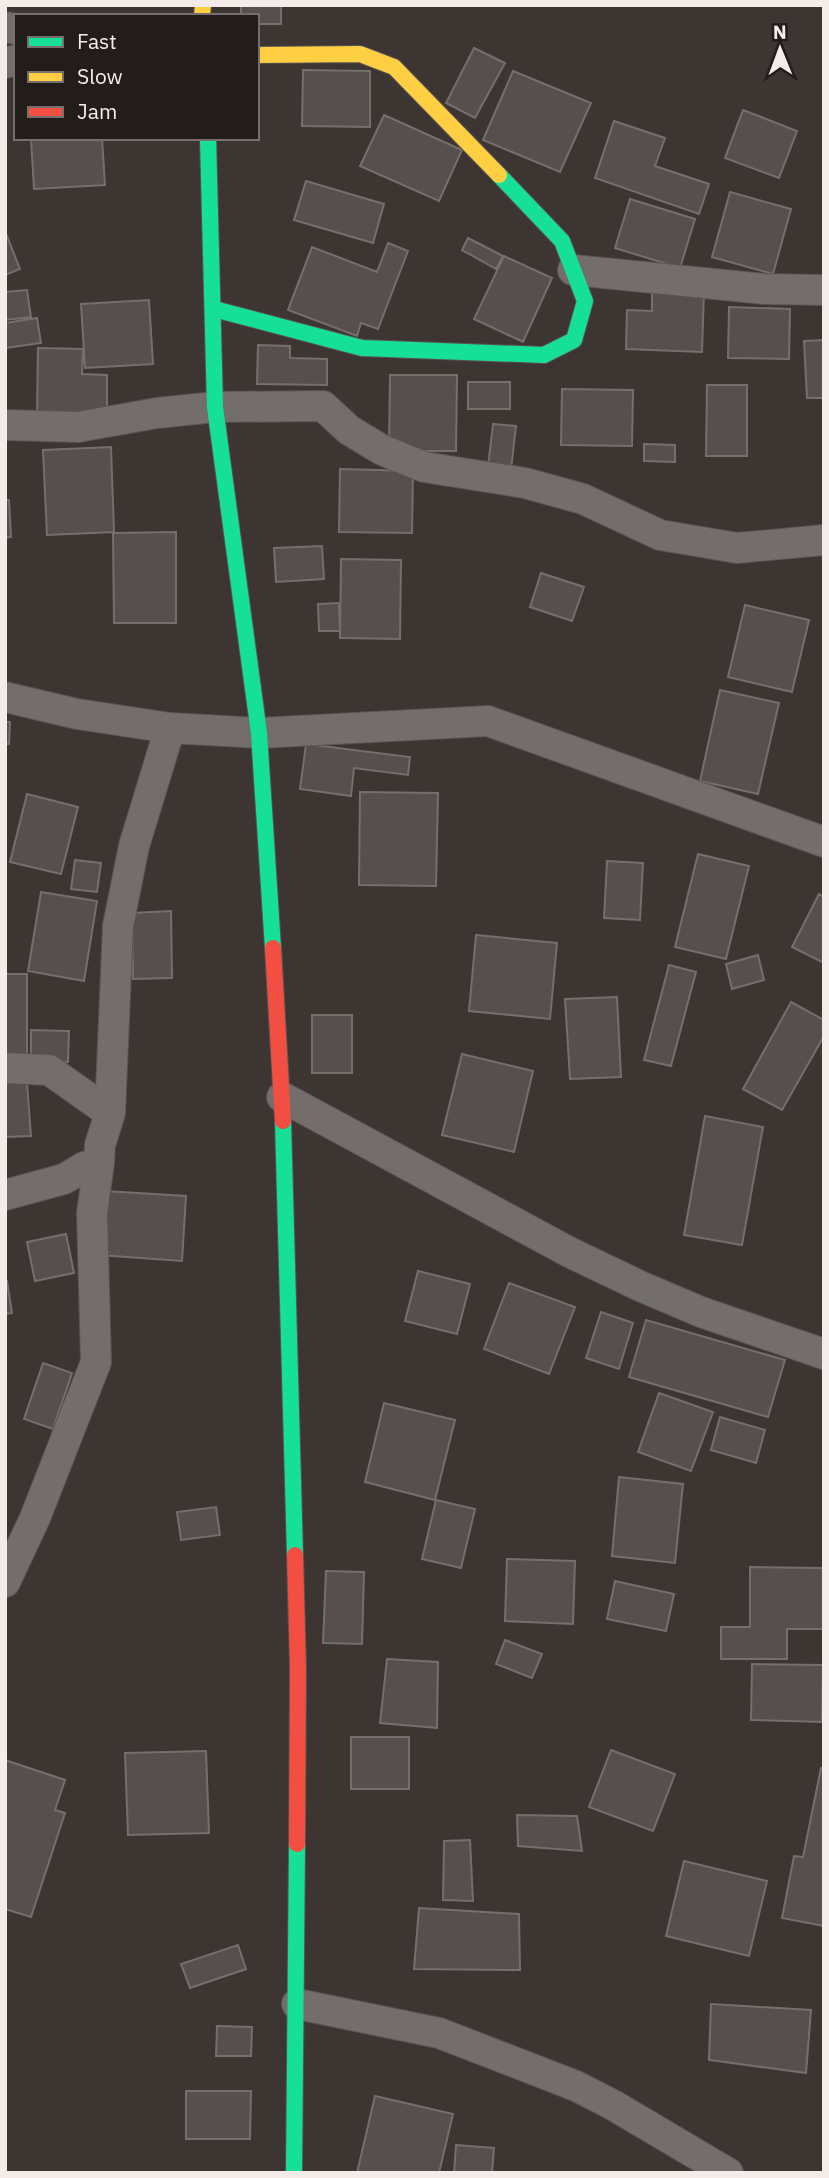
<svg xmlns="http://www.w3.org/2000/svg" width="829" height="2178" font-family="'IBM Plex Sans',sans-serif">
  <style>
    .building { fill: #564f4d; stroke: #756f6c; stroke-width: 2 }
    .lines { fill: none; stroke-linecap: round; stroke-linejoin: round }
    .street-casing { stroke: #595351; stroke-width: 32 }
    .fast-casing { stroke: #595351; stroke-width: 18 }
    .slow-casing { stroke: #595351; stroke-width: 18 }
    .jam-casing { stroke: #595351; stroke-width: 18 }
    .street { stroke: #736d6b; stroke-width: 30 }
    .fast { stroke: #16e098; stroke-width: 16 }
    .slow { stroke: #ffcf43; stroke-width: 16 }
    .jam { stroke: #f24e42; stroke-width: 16 }
  </style>
  <rect width="100%" height="100%" fill="#3c3532"/>
  <path class="building" d="M241,5H281V24H257V16H241Z
    M474,48L505,63L475,118L446,103Z
    M303,70L370,71V127L302,126Z
    M513,71L591,103L560,172L483,140Z
    M743,110L797,131L779,178L725,158Z
    M384,115L462,150L439,201L360,166Z
    M614,121L665,138L655,166L709,184L699,214L595,178Z
    M31,138H102L105,185L34,189Z
    M306,181L384,204L373,243L294,220Z
    M730,192L791,209L773,274L712,257Z
    M630,199L695,219L680,268L615,248Z
    M5,231L20,269L5,275Z
    M468,238L503,256L496,269L462,250Z
    M388,243L408,251L378,329L361,323L357,336L288,310L312,247L377,272Z
    M504,256L552,278L523,342L474,319Z
    M652,289L704,291L702,352L626,349L627,310L652,311Z
    M27,290L31,317L5,320V292Z
    M149,300L153,364L85,368L81,304Z
    M729,307L790,309L789,359L728,358Z
    M37,318L41,343L5,348V323Z
    M824,340V398H807L804,341Z
    M258,345L290,346V358L327,359V385L257,384Z
    M38,348L83,349L82,374L107,375V417L37,416Z
    M390,375H457L456,451H389Z
    M468,382H510V409H468Z
    M707,385H747V456H706Z
    M562,389L633,390L632,446L561,445Z
    M493,424L516,426L511,470L488,467Z
    M644,444L675,445V462L644,461Z
    M111,447L114,532L47,535L43,450Z
    M340,469L413,471L412,533L339,532Z
    M5,500H9L11,537L5,538Z
    M176,532V623H114L113,533Z
    M322,546L324,579L276,582L274,548Z
    M341,559L401,560L400,639L340,638Z
    M541,573L584,587L572,621L530,607Z
    M339,603L340,631H319L318,604Z
    M745,605L809,620L792,692L728,677Z
    M720,690L779,703L758,794L700,781Z
    M5,722H10L9,744H5Z
    M306,744L410,757L408,775L354,768L351,796L300,789Z
    M360,792L438,793L436,886L359,885Z
    M27,794L78,807L61,874L10,862Z
    M698,854L749,866L726,959L675,947Z
    M75,860L101,863L97,892L71,889Z
    M607,861L643,863L640,920L604,918Z
    M41,892L97,901L84,981L28,971Z
    M819,894L824,897V963L792,947Z
    M171,911L172,978L133,979L132,913Z
    M476,935L557,943L550,1019L469,1011Z
    M758,955L764,980L732,989L726,964Z
    M669,965L696,972L671,1066L644,1060Z
    M5,974H27V1056L5,1055Z
    M617,997L621,1077L570,1079L565,999Z
    M791,1002L824,1020V1036L782,1110L743,1089Z
    M312,1015H352V1073H312Z
    M31,1030L69,1031L68,1062H31Z
    M462,1054L533,1071L514,1152L442,1135Z
    M26,1070L31,1136L5,1137V1072Z
    M705,1116L763,1127L742,1245L684,1235Z
    M104,1191L186,1196L182,1261L99,1255Z
    M66,1234L74,1273L35,1281L27,1242Z
    M418,1271L470,1284L457,1334L405,1321Z
    M5,1281H7L12,1313L5,1314Z
    M509,1283L575,1307L549,1374L484,1349Z
    M601,1312L633,1323L619,1369L586,1358Z
    M646,1320L785,1360L768,1417L629,1377Z
    M43,1363L72,1373L53,1429L24,1419Z
    M659,1393L713,1412L691,1471L638,1452Z
    M384,1403L455,1420L435,1500L365,1482Z
    M720,1417L765,1430L756,1463L711,1450Z
    M619,1477L683,1484L675,1563L612,1556Z
    M436,1500L475,1509L461,1568L422,1559Z
    M216,1507L220,1535L181,1540L177,1512Z
    M507,1559L575,1561L573,1624L505,1621Z
    M750,1567L823,1568V1629H787V1659H721V1627H750Z
    M326,1571L364,1572L362,1644L323,1643Z
    M615,1581L674,1594L666,1631L607,1619Z
    M505,1640L542,1654L532,1678L496,1664Z
    M387,1659L438,1662L437,1728L380,1723Z
    M752,1664L823,1665L822,1722L751,1720Z
    M351,1737H409V1789H351Z
    M611,1750L675,1774L653,1831L589,1807Z
    M206,1751L209,1833L128,1835L125,1753Z
    M5,1760L65,1780L55,1810L65,1813L31,1917L5,1909Z
    M821,1768H824V1926L782,1918L794,1856L803,1857Z
    M517,1815L577,1816L582,1851L518,1846Z
    M470,1840L473,1901L443,1900L444,1841Z
    M684,1861L767,1881L749,1956L666,1936Z
    M419,1908L519,1914L520,1970L414,1969Z
    M238,1945L246,1969L190,1988L181,1964Z
    M711,2004L811,2010L806,2073L709,2060Z
    M217,2026L252,2027L251,2056H216Z
    M186,2091H251L250,2139H186Z
    M375,2096L453,2114L439,2173H357Z
    M456,2145L494,2148L492,2173H454Z"/>
  <g class="lines">
    <defs>
      <path id="street" d="M5,27L16,29
        M5,63L16,60
        M573,270L765,289L824,290
        M5,425L78,427L157,413L215,407L323,406L349,430L382,450L424,467L525,483L583,499L660,535L737,548L824,540
        M5,697L77,714L170,728L259,733L488,721L824,842
        M5,1068L49,1070L110,1113
        M282,1097L569,1252L640,1286L701,1312L824,1354
        M5,1195L64,1179L84,1167L99,1163L100,1145L110,1113L118,926L134,846L170,728
        M5,1582L35,1518L96,1362L92,1213L99,1163
        M297,2004L439,2033L576,2086L613,2105L728,2173"/>
      <path id="fast" d="M208,138L215,407L259,733L273,948
        M214,309L362,348L544,355L574,340L585,301L562,241L499,175
        M283,1121L295,1555
        M294,2173L297,1844"/>
      <path id="slow" d="M202,16L203,5
        M257,55L360,54L394,67L499,175"/>
      <path id="jam" d="M273,948L283,1121
        M295,1555L298,1668L297,1844"/>
    </defs>
    <use href="#street" class="street-casing"/>
    <use href="#fast" class="fast-casing"/>
    <use href="#slow" class="slow-casing"/>
    <use href="#jam" class="jam-casing"/>
    <use href="#street" class="street"/>
    <use href="#fast" class="fast"/>
    <use href="#slow" class="slow"/>
    <use href="#jam" class="jam"/>
  </g>
  <rect width="829" height="2178" fill="none" stroke="#f5ece9" stroke-width="14"/>
  <rect x="14" y="14" width="245" height="126" fill="#221c1a" stroke="#766f6d" stroke-width="2"/>
  <rect x="28" y="37" width="35" height="10" fill="#16e098" stroke="#766f6d" stroke-width="2"/>
  <text x="77" y="49" font-size="21" fill="#f5ece9">Fast</text>
  <rect x="28" y="72" width="35" height="10" fill="#ffcf43" stroke="#766f6d" stroke-width="2"/>
  <text x="77" y="84" font-size="21" fill="#f5ece9">Slow</text>
  <rect x="28" y="107" width="35" height="10" fill="#f24e42" stroke="#766f6d" stroke-width="2"/>
  <text x="77" y="119" font-size="21" fill="#f5ece9">Jam</text>
  <g transform="translate(780 49) rotate(359)" stroke="#221c1a" stroke-width="5" paint-order="stroke">
  <path d="M0-5L12 26L0 18L-12 26Z" fill="#f5ece9"/>
  <text y="-10" font-size="19" font-weight="bold" text-anchor="middle" fill="#f5ece9">N</text>
  </g>
</svg>
